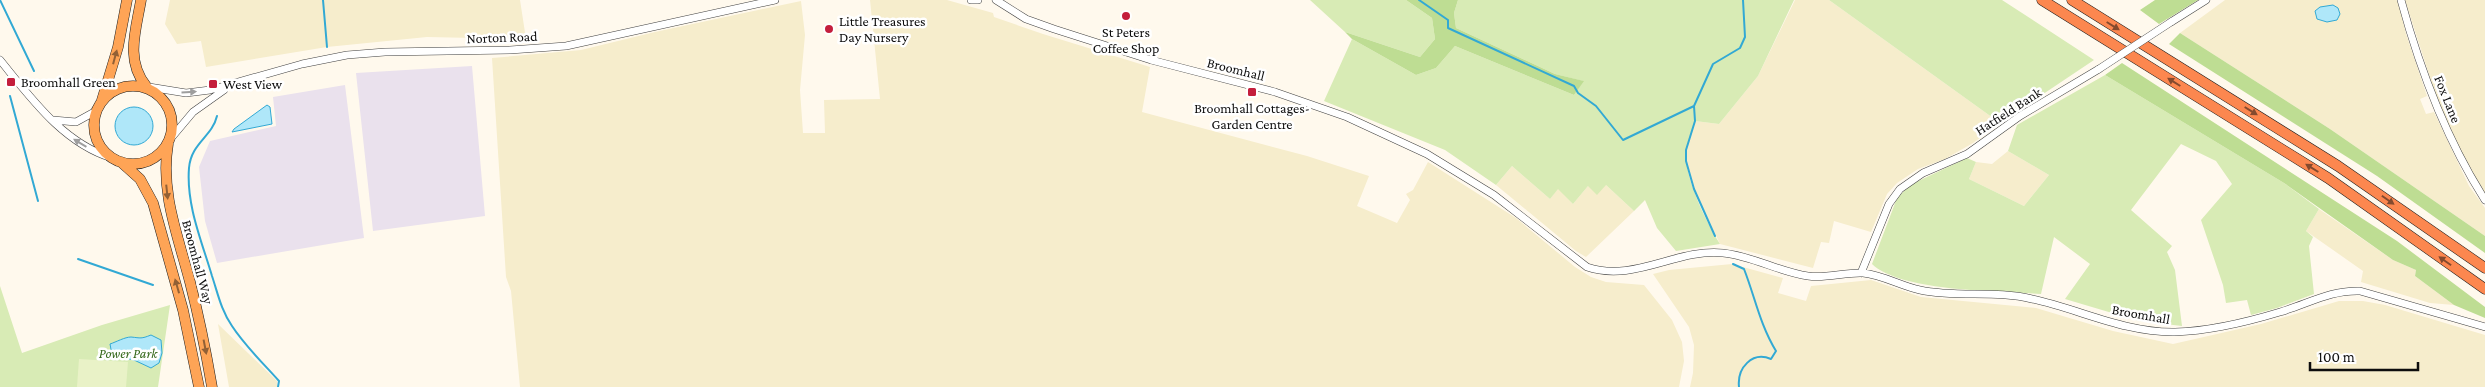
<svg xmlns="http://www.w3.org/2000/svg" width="2485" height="387" font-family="'Crimson Pro',serif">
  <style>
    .industrial { fill: #eae1ed }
    .farmland { fill: #f6edcc }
    .green { fill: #d8ebb5 }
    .forest { fill: #bedd93 }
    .pitch { fill: #e9f2c7 }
    .water { fill: #afe7f9; stroke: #32a9d4 }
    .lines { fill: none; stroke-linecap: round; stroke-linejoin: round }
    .stream { stroke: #32a9d4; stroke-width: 2 }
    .tertiary-casing { stroke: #404040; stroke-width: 8 }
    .trunk-casing { stroke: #1e1e1e; stroke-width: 11 }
    .motorway-casing { stroke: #1e1e1e; stroke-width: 11 }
    .tertiary { stroke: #fff; stroke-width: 7 }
    .trunk { stroke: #fea456; stroke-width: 10 }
    .motorway { stroke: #fc874f; stroke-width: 10 }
    .tertiary-bridge-casing { stroke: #404040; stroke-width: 8; stroke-linecap: butt }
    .tertiary-bridge { stroke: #fff; stroke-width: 7 }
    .oneway { fill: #844a2e }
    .oneway2 { fill: #926035 }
    .oneway3 { fill: #9e9e9e }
    .poi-dot { fill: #c41e3c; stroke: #fff; stroke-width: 2 }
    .labels { text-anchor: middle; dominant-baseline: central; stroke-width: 5; stroke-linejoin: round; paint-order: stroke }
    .poi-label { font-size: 14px; fill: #0d0d0d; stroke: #fff; text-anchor: start }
    .street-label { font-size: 14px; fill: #0d0d0d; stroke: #fff }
    .park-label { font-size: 14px; font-style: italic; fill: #35681a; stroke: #fff }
  </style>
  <rect width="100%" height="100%" fill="#fff9ed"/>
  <path class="industrial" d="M472,66L485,216L373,231L356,73Z
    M345,85L364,238L217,263L205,221L199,167L210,141L276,126L273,97Z"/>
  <path class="farmland" d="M170,0H520L526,39L427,37L327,47L206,67L201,41L177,44L165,24Z
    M870,0H947L993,13L994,17L1043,34L1150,67L1142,112L1307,156L1369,176L1357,206L1397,223L1410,200L1406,194L1413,190L1428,162L1516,218L1575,267L1591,277L1606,282L1644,285L1672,320L1682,342L1684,361L1679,387H520L511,291L506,277L492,58L581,50L655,32L801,1L805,35L800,90L803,133H825L824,100L880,99Z
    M1795,0H1829L2000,123L1973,143L1945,159L1918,169L1897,183L1887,194L1871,232L1834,221L1829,243L1821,242L1813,268L1720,244L1694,189L1686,161V150L1695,121L1719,124L1758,76Z
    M2225,0H2398L2406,34L2427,96L2420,99L2426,114L2434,112L2469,186L2485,208V236L2330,129L2180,33Z
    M2405,0H2485V194L2458,148L2435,93Z
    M2008,151L2049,175L2024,206L1969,179L1976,162L1992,164Z
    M1512,166L1550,199L1558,188L1573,204L1588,186L1606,185L1634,211L1586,257L1576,251L1496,185Z
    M2319,209L2393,260L2416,270L2415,276L2454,305L2430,303L2361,282L2363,271L2306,231Z
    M1732,264L1783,278L1778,293L1806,301L1811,286L1871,280L1921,297L2036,308L2113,331L2173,344L2261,324L2339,301H2363L2385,305L2485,335V387H1690L1693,373L1694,345L1689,327L1653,274L1669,270Z
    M218,324L277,381V387H229Z"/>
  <path class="green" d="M1310,0H1406L1432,18L1435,39L1420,57L1345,32Z
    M1458,0H1794L1758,76L1719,124L1695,121C1692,130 1688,141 1686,150C1683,175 1707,224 1720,244L1676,251L1657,228L1645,200L1634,211L1606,185L1597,195L1588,186L1573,204L1558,189L1550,199L1512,166L1496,185L1445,150L1324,101L1352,39L1416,75L1436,68L1455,46L1574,95L1583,81L1555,74L1456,28L1454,13Z
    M1829,0H2002L2094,60L2000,123Z
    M2105,75L2284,183L2319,209L2306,231L2313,237L2309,246L2314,294L2277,308L2251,315L2247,300L2226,303L2223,285L2201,220L2232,184L2216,161L2181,144L2131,210L2172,246L2167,252L2175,270L2182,326L2139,321L2065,299L2090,264L2054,237L2041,294C2001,291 1901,292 1872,264L1897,198L1910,185L1967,158L1976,162L1969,179L2024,206L2049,175L2008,151L2017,125Z
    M0,286L22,353L102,325L170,305L158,387H0Z"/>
  <path class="forest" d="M1406,0H1458L1454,13L1456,28L1555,74L1584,81L1574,95L1455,46L1436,68L1416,75L1352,39L1345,32L1420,57L1435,39L1432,18Z
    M2155,0H2198L2159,24L2140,10Z
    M2180,33L2330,129L2485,236V253L2377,176L2169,44Z
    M2122,63L2397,241L2485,307V318L2454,305L2415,276L2416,270L2393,260L2284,183L2105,75Z"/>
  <path class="pitch" d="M79,359L128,362L126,387H77Z"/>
  <path class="water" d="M2333,5L2338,8L2340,14L2337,20L2327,22L2317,19L2315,11L2320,7Z
    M267,105L270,107L272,124L232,132L234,129Z
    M115 126a19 19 0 1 1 38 0a19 19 0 1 1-38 0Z
    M151,335L161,340L162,353L159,363L151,368L134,360L112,355L110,344C116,342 125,337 131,337C141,338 141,339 151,335Z"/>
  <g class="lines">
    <path class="stream" d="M0,0L34,71
      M323,0L327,47
      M1419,0L1448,20V28L1574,86L1578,93L1596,106L1623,140L1694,106
      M10,96L38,201
      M217,116C212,137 191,143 189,168C186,205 202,242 212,276C218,294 221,310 232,326C245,346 263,363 279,381L278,387
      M1715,236L1694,189L1686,161V150L1695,121L1694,106L1713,64L1740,48L1745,37L1743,0
      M78,259L153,285
      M1733,264L1744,269C1755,297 1760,325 1776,351L1771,359C1752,351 1737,368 1739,387"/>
    <defs>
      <path id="tertiary" d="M971,0H978
        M996,0L1026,19L1054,29L1151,60L1275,92L1347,117L1427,154L1494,195L1587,267C1634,283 1677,248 1723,253C1753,256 1779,272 1808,276C1826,279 1845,272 1863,273C1883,275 1901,286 1920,290C1957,298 1995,290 2032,299C2079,309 2125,333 2175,332C2209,331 2247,322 2280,312C2308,304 2330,290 2360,291L2485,327
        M2401,0C2420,70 2446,139 2485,200
        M2171,22L2206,0
        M0,60C31,98 63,143 112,158
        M149,87L186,93L210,90L302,64L347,55L385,52L510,50L566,46L775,0
        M53,120L76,122L96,111
        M172,137L193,112L224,90
        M1861,273L1889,204L1900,189L1923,173L1967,154L2020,116L2099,69"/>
      <path id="trunk" d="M141,0C136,30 125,60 146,86
        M94 125a39 39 0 1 1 78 0a39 39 0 1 1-78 0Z
        M102,100L118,47L127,0
        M168,144C160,192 178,236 190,282C199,317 206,352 212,387
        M121,162L140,179L153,203L183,310L199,387"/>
      <path id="motorway" d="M2042,0L2328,178L2485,289
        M2072,0L2338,166L2485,268"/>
    </defs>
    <use href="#tertiary" class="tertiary-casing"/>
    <use href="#trunk" class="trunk-casing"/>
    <use href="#motorway" class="motorway-casing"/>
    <use href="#tertiary" class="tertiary"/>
    <use href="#trunk" class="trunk"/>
    <use href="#motorway" class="motorway"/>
    <defs>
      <path id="tertiary-bridge" d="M2099,69L2171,22"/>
    </defs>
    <use href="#tertiary-bridge" class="tertiary-bridge-casing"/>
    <use href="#tertiary-bridge" class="tertiary-bridge"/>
  </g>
  <defs><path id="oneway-solid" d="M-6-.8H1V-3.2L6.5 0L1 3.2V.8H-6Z" transform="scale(1.25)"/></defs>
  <g class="oneway">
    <use href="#oneway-solid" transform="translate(2113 26) rotate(32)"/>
    <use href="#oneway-solid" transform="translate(2174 82) rotate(-148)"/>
    <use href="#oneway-solid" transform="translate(2251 111) rotate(32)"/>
    <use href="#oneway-solid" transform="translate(2312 168) rotate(-148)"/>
    <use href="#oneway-solid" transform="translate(2388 200) rotate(35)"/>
    <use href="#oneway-solid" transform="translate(2445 261) rotate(-145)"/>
  </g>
  <g class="oneway2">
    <use href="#oneway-solid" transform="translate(115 57) rotate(-75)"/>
    <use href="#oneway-solid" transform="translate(167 192) rotate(84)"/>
    <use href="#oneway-solid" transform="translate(177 286) rotate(-106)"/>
    <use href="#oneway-solid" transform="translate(205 347) rotate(79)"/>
  </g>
  <g class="oneway3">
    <use href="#oneway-solid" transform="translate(189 92) rotate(-3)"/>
    <use href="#oneway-solid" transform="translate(80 143) rotate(-149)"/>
  </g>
  <g class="poi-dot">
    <circle cx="1126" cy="16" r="5"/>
    <circle cx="829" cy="29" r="5"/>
    <rect x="6" y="77" width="10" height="10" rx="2.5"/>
    <rect x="208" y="79" width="10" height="10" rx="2.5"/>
    <rect x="1247" y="87" width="10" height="10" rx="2.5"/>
  </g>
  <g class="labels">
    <g class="poi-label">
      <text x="839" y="21">Little Treasures<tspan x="839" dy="16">Day Nursery</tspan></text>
      <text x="1126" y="32" text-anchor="middle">St Peters<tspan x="1126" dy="16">Coffee Shop</tspan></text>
      <text x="21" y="82">Broomhall Green</text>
      <text x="223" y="84">West View</text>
      <text x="1252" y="108" text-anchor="middle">Broomhall Cottages-<tspan x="1252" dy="16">Garden Centre</tspan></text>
    </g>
    <g class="street-label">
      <text transform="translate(502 37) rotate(-2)">Norton Road</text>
      <text transform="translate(1236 69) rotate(14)">Broomhall</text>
      <text transform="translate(2448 99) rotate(68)">Fox Lane</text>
      <text transform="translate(2008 111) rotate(-33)">Hatfield Bank</text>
      <text transform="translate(198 262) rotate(75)">Broomhall Way</text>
      <text transform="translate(2141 314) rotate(10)">Broomhall</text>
    </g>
    <g class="park-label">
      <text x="128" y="353">Power Park</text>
    </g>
  </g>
  <path d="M2310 362v8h108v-8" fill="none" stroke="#0d0d0d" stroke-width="2.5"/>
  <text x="2318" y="362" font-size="15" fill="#0d0d0d" stroke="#ffffff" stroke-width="4" paint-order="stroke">100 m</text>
</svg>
